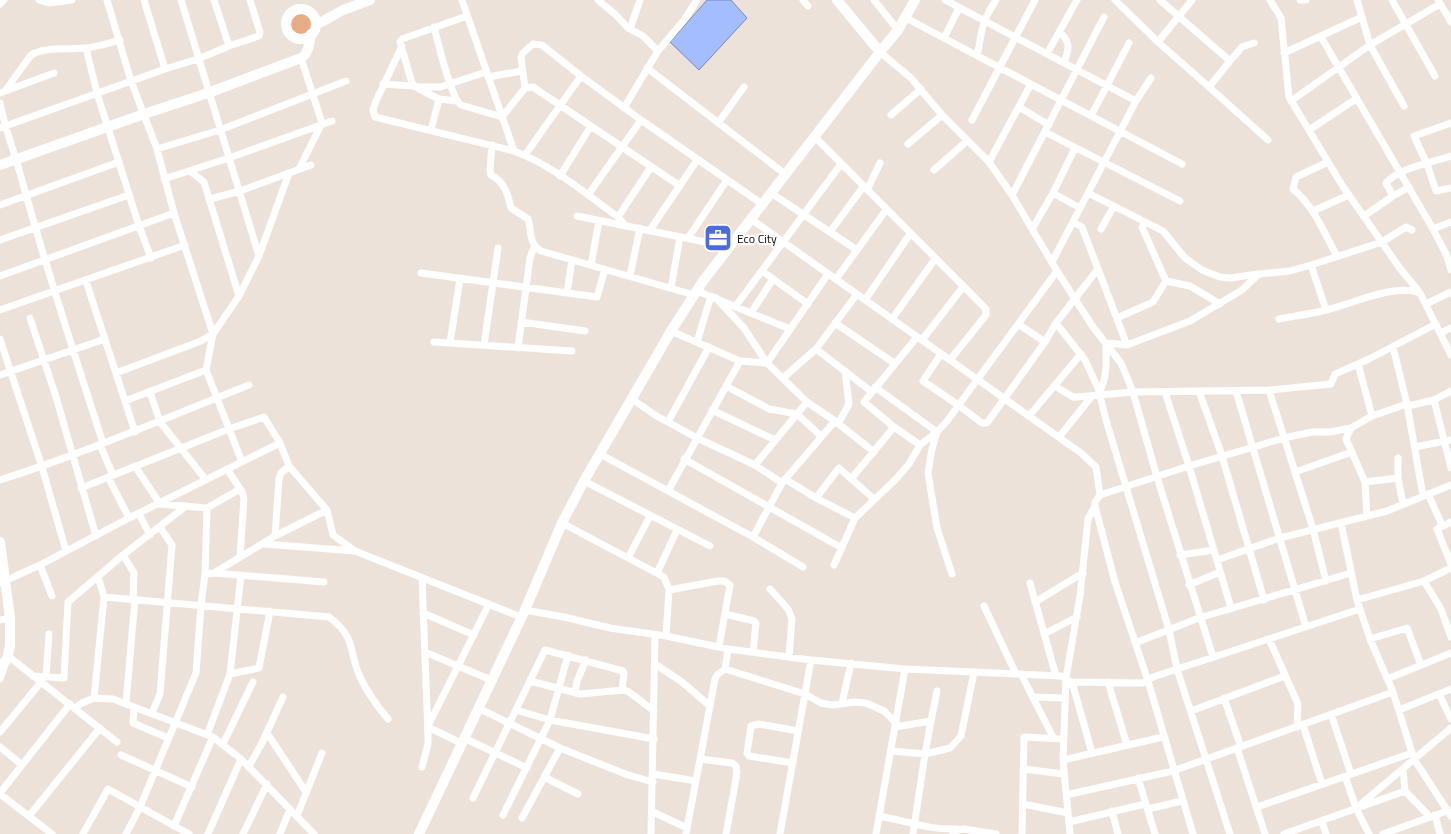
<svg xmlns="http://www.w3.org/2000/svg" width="1451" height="834" font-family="'Titillium Web',sans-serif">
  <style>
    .green { fill: #e7ad87 }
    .water { fill: #a4bdff; stroke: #7788b5 }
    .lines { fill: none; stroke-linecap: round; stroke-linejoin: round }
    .street { stroke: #fff; stroke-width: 7 }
    .secondary { stroke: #fff; stroke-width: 10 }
    .primary { stroke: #fff; stroke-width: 10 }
    .labels { text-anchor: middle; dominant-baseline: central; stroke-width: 4.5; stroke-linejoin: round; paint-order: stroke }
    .poi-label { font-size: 12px; fill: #0f0b09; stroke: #fff; text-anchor: start }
  </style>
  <rect width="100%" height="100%" fill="#ede2da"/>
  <path class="green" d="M291 25a11 11 0 1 1 22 0a11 11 0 1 1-22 0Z"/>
  <path class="water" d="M707,0H731L747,18L699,70L670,42Z"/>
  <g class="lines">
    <path class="street" d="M39,0L49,3L72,0
      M107,0L131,81L157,149L174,213L213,334L206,370L125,401
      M144,0L165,69
      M181,0L259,256
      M214,0L229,46
      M462,0L514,151C552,165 585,193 618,217L625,225
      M598,0L616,15L628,28L643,36L658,51
      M803,0L808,6
      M874,0L898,30
      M945,0L1136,101L1151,78
      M1115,0L1158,42L1209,87L1230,61L1160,0
      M1270,0L1281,18L1289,97L1342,185L1399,267L1420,293L1451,355
      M1300,0H1306
      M1357,0L1370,45L1404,106
      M1392,0L1435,76
      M1438,0L1451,22
      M0,4L4,0
      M467,16L402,39L400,42L412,83L416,87H440L486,72
      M906,18L1182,164
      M434,27C438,42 451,98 461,105L502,117L525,88L533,87L680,186
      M628,28L631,26L640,0
      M1060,32C1071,43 1069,49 1064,63
      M1321,37L1433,229L1447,256L1451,270
      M944,38L959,8
      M1158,42L1192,0
      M402,46L376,101L373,110L375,117L514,151
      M86,48L97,93L139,226L151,258
      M880,52L911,78L942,115L989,162L1012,195L1057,271L1093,327L1121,363L1133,392L1157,477L1213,657
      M1284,53L1362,17
      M1047,54L1077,0
      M977,55C980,45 980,36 983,26C985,17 991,8 996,0
      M1230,61L1242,47L1254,43
      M647,68L785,174
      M488,77L522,71
      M383,84L414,86
      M1209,87L1268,140
      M525,88L521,57L523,53L533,44L542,45L581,76L641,120L762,204
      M419,89L439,99
      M5,91L31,55C47,46 68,50 85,48C97,47 109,43 120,40
      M0,93L54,73
      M1291,101L1370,45L1440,4
      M0,103C5,130 16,156 23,184C47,271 75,357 103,443
      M1019,107L1049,125
      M624,108L658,51L684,20L697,0
      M891,115L921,89
      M1091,116L1129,43
      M972,120L1035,0
      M718,123L744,87
      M1451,123L1414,136L1427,164L1436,191L1451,188
      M0,128L165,69L198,59L229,46L259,36L260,32L250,0
      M431,130L439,99L456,101
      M1309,130L1356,99
      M1045,132L1180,201
      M814,136L986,309V315L950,360
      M908,144L942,115
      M492,145L490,170L491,175C504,181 508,194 511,208L528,219C532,231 528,243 541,251L694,295
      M157,149L220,130L346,81
      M525,155L581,76
      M989,162L1031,84
      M1328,162L1296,177L1293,189C1314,206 1324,233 1337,256
      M299,169L322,123L301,58
      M934,170L967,141
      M190,171L204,182L239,296
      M560,176L591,126
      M164,179L229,158L332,121
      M867,190L880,163
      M771,193L857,250
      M1053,193L1080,208
      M1088,193L1163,231L1185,258L1202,270L1220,277L1230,278L1258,274
      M588,195L641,120
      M1012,195L1104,17
      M1393,196L1409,187
      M210,199L240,191L311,165
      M0,205L119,162
      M1313,211L1349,195
      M577,216L730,247
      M1364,216L1393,196L1386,183C1398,168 1433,162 1451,156
      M618,217L651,167
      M751,219L1081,453L1096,467L1100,495
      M1073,222L1082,227L1127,345
      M1145,222L1142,227L1166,281L1190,286L1220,304
      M1032,229L1053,193L1075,148
      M1101,229L1114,206
      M1433,229L1451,222
      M650,230L697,160
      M830,232L863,187
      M688,238L727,180
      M0,240L129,195
      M1052,262L1136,101
      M591,265L599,221
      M1311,265L1326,310
      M762,271L808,304
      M421,273L597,297L605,269
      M0,276L174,213
      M630,276L640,228
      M836,279L886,210
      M86,281L135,432
      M671,288L680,237
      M697,291L790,329
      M567,293L572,260
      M716,298L744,328L767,363L807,402L835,421L874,452
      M865,300L910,234
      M1426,304L1451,292
      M735,307L841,164
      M0,310L185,245
      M751,313L773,279
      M30,318L56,397L96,536
      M1117,318L1153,302L1166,281
      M892,319L935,259
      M1279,319C1295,316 1310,314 1326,310C1353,304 1394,283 1420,293
      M521,322L585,331
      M835,323L894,363
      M1056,323L1085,360L1098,388L1106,420L1169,630L1177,669L1230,834
      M1018,324L1045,342
      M671,331L740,361L767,363
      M1440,333L1451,328
      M0,339L42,467L66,551
      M922,340L963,287
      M434,342L572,351
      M697,342L711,296
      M450,343L460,279
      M484,345L498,248
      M1393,347L1407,404L1423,496
      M518,348L530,258L534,247
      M816,349L872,392
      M941,354L923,381L958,405L982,423H987L1045,342L1056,323L1098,269
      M767,363L828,274
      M1358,364L1372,416
      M206,370L242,462
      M116,373L201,341L213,334L239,296L259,256L289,173
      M0,375L105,339
      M783,378L816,349L857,294
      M726,386L769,409L797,414L821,436
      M1055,386L1073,397H1077L1133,392L1269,390L1331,384L1335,374L1367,360L1436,324
      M875,387L937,432L932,449L928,473L937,528L952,574
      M1269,390L1313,529L1326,581
      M1199,391L1222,456L1264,600
      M1236,391L1306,627
      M150,392L160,422L206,480
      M1099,392C1108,378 1106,359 1106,343L1127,345L1190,321L1242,290L1259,274L1290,271L1311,265L1382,242L1406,227L1412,230
      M1165,392L1189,466L1231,608
      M632,399L655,415L697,438L755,465L782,483
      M1434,400L1451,468
      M1408,406L1434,400L1451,391
      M712,410L775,440
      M1029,416L1081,354
      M668,422L709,347
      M838,424L849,404L845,371
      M894,427L920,445
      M1351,428L1346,439L1365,482L1367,516
      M1059,437L1092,396
      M100,445L113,475
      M1415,447L1451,440
      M600,454L753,537L803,567
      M1398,458V478L1403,504
      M684,459L842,548
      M755,465L807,402
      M135,466L160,504L207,508L240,489
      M227,469L242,492L244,498L240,557
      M1295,472L1352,452
      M108,477L129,518
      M785,479L816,498L855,518
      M851,479L894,427L864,402L917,337
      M0,480C85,453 166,418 249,385
      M584,481L710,546
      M1365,482L1398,478
      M81,488L229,429L264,417L280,443L289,466L327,510L333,535L355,551L521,617
      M668,491L740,361
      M1428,494L1442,525
      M816,498L839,468L874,499
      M139,514L150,535
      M1451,522L1437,529L1451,564
      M562,523L664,577L669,590L666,636
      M1341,523L1357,600L1370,639L1393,692L1414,759L1451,816
      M275,536L279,479L281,473L289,466
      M753,537L782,483L835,421
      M264,544L355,551
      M123,555L134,573L133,599
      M1180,555L1214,550
      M628,558L650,516
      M1217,560L1280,538L1387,511L1451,485
      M40,565L52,596
      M834,565L855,518L895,480L909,464L920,445L937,432L947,421L1057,271
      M214,573L324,582
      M657,573L677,530
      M205,574L214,573L275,536L327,510
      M422,578L428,734V744L422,767
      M1424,581L1441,609L1451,637
      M0,583L40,565L129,518L280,443
      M1030,583L1056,676
      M1189,585L1220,572
      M770,589L788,609L792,619L789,657
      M669,590L718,581H724L730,585L719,647
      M104,597L329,617C357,638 348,650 360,677C367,692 377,706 388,719
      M1357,600L1424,581L1451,568
      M1035,602L1083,573
      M984,606L1016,674
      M525,610L564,617L610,628L666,636L728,649L811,660L905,669L1061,676L1071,682L1074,689L1092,753
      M423,613L474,635
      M725,614L754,621L756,623L753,652
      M0,620L10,618
      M1044,634L1077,617
      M1269,639L1298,704L1297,727
      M1370,639L1407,628L1421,665
      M1135,643L1199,618L1351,573
      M425,652L491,680
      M8,656L117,742
      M655,664L682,682L710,706
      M725,669L805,694L821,703L833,705L854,702L866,703L884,711L896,723
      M230,674L259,668L270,611
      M1021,674L1053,737
      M33,676L64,678L68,602L123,555L186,506
      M46,677L49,634
      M0,679L6,662
      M1387,679L1451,653
      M530,681L580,694L624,690L629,692L654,711
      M1071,682L1143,683L1153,677L1360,609
      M1108,682L1127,745
      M575,693L577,681L586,660
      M1439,694L1451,719
      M1033,697L1065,698
      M94,698L104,597L98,577
      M1224,698L1241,747
      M126,703L135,599
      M842,703L851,663
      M134,707L133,723L168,738
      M75,708L82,703L94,698L113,699L213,737L241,759L314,834
      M478,708L560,748L628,775L653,782
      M516,710L550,720L654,739
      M1399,710L1451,689
      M1191,711L1285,676
      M152,713L160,694L172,545L160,527
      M1331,714L1351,774
      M1303,725L1322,784
      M428,726L489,604
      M428,727L461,743
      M895,727L931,721L937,691
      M0,732L41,682
      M267,733L306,792
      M207,735L230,674L241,575
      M464,738L527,768
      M223,744L253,682
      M0,747L22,765
      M1237,748L1265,834
      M891,751L925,754L931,721
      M121,755L192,787
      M700,759L732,763L736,766L737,773L726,834
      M1063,760L1163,737
      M793,763L749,756L747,753L751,726L759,724L798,731
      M249,766L262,743L283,697
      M1023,769L1064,774
      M1403,769L1405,791L1430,817
      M653,774L696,781
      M1345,776L1356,808L1369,834
      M544,777L578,794
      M1138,778L1155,834
      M0,793L70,704
      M0,794L52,834
      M1066,795L1173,771L1393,692
      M473,798L545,650L623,671L624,673L622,690
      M1023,804L1068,813
      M1360,805L1451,728
      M1257,807L1412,753
      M1148,809L1182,801
      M1112,811L1118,834
      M653,812L687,828
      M503,815L550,720L568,655
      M1435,815L1440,834
      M29,816L100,728
      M297,816L322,753
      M879,816C907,821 928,830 956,829
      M522,818L560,748
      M1322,821L1326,834
      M1069,822L1145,804
      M174,826L213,737
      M952,831L964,829L996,834
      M83,834L108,789L189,834
      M126,834L140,807L196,673L201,605L205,574L207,508
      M208,834L241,759
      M243,834L267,784
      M280,834L290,809
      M651,834L655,635
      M686,834L715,679L717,675L725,669L728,649
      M780,834L811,660
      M876,834L905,669
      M913,834L925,754L950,748L961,736L974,672
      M1022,834L1024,737L1064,739
      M1070,834L1063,760L1066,678L1080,596L1088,519L1095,506
      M1193,834L1148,681L1115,582L1095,506V502L1100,495L1189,466L1284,438L1312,432H1330L1351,428L1372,416L1407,404
      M1284,834L1405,791
      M1383,834L1447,811"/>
    <path class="secondary" d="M286 24a15 15 0 1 1 30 0a15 15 0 1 1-30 0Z
      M316,25L343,10L370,0
      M880,52L898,30L915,0
      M0,165L144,114L208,93L301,58C309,53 309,44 311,34
      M0,542L10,618V646L7,659L0,667"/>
    <path class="primary" d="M419,834L525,610L562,523L584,481L671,331L703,281L880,52L837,0"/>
  </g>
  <defs>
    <symbol id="office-square" viewBox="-11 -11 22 22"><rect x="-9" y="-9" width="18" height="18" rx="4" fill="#4b6bdf" stroke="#fff"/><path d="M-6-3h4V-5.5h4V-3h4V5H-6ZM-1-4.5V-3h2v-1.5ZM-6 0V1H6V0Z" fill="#fff"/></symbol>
  </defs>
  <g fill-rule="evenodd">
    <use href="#office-square" x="702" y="222" width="32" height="32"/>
  </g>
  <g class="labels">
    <g class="poi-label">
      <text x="737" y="238">Eco City</text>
    </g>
  </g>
</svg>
